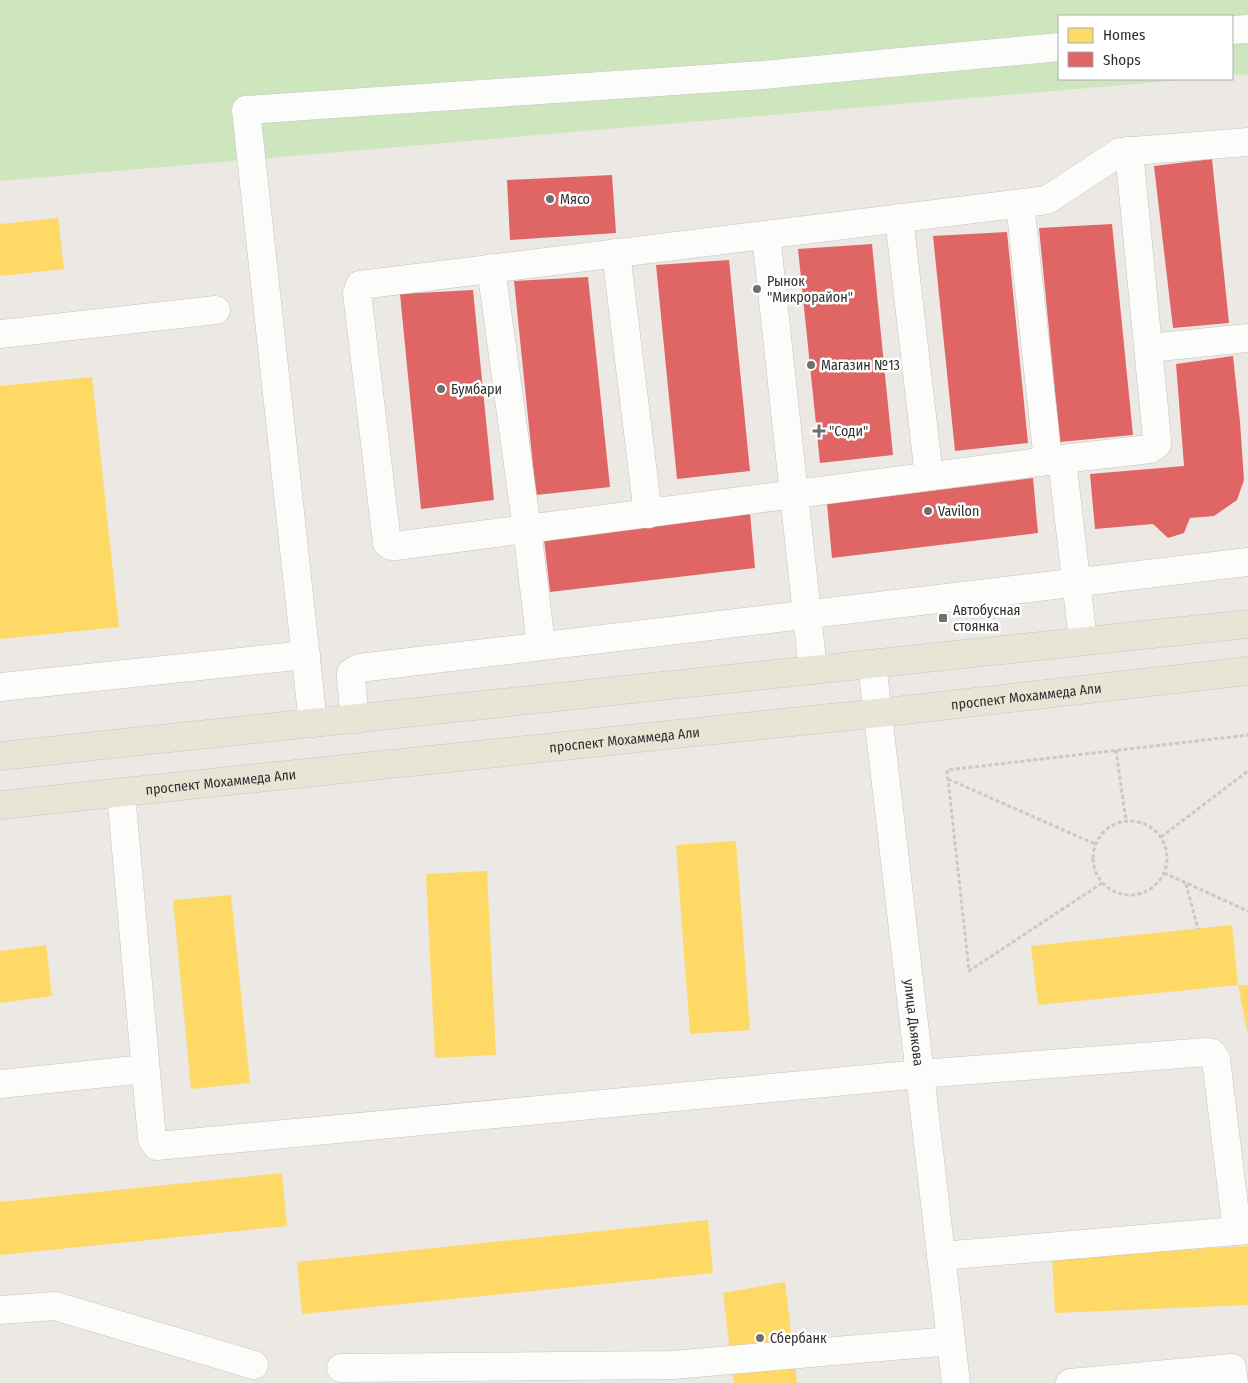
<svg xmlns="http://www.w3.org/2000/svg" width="1248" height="1383" font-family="'Fira Sans Condensed',sans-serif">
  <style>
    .green { fill: #cee6be }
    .homes { fill: #ffd966 }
    .shops { fill: #e06666 }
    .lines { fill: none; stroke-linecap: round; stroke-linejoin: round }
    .minor-casing { stroke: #c5c4c5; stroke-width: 29 }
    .major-casing { stroke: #c6c5c4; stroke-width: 29 }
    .path { stroke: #c9c9c8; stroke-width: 3; stroke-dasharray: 4 2.5; stroke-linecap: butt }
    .minor { stroke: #fcfcfb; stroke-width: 28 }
    .major { stroke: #e8e4d6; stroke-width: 28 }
    .poi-dot { fill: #706f6e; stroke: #fff; stroke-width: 2 }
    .labels { text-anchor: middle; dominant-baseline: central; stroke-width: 5; stroke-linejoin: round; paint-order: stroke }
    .poi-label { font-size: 14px; fill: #2e2e2e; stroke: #fff; text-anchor: start }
    .street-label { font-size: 14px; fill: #2e2e2e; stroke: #fff }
  </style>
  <rect width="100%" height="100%" fill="#ece8e4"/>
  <path class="green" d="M0,0H1248V74L1232,75V16H1059V79H1193L0,181Z"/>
  <path class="homes" d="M58,218L64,269L0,276V224Z
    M92,377L119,627L0,639V386Z
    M736,841L750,1030L690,1034L676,845Z
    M487,871L496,1055L435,1058L426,874Z
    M231,895L250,1083L191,1089L173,900Z
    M1232,925L1238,985H1248V1036L1238,985L1038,1005L1031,946Z
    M46,945L52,996L0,1003V951Z
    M282,1173L287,1226L0,1255V1202Z
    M708,1220L713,1273L302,1314L297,1262Z
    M1248,1246V1305L1055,1313L1052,1255Z
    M785,1282L797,1383H734L723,1293Z"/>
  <path class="shops" d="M1212,159L1229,323L1173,328L1154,166Z
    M612,175L616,233L510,240L507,180Z
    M1112,224L1133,435L1060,442L1039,228Z
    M1007,232L1028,443L955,451L933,236Z
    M872,244L893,455L820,463L798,249Z
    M729,260L750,471L677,479L656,265Z
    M588,277L610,487L536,495L514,281Z
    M473,290L494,500L421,509L400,294Z
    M1233,356L1240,422L1244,480L1237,500L1214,516L1190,518L1184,533L1168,538L1153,524L1095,529L1090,474L1184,466L1176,364Z
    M1033,478L1038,533L832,558L827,504Z
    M750,513L755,568L550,592L544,539Z"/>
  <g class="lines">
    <defs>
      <g id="minor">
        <path d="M1232,30L1248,29"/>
        <path d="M1020,204L1048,461"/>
        <path d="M899,218L929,476"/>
        <path d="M766,235L813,670"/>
        <path d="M616,253L648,514"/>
        <path d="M491,268L527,529L1062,459"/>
        <path d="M0,334L216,310"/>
        <path d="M1149,348L1248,338"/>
        <path d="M1083,641L1062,459L1150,449L1157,444V439L1129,151"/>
        <path d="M541,645L527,529L395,546H391L387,543L357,293L360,285L1047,200L1120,152L1248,142"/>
        <path id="s1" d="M872,664L956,1383"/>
        <path d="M0,687L306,655"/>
        <path d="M355,719L351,678V673L359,668L1248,562"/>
        <path d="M313,723L246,110L763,75L1059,47"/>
        <path d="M121,793L152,1139L157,1146L920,1074L1207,1052L1212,1053L1216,1059L1237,1231"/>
        <path d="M0,1084L145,1069"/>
        <path d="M941,1256L1248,1230"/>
        <path d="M0,1310L55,1306L254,1365"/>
        <path d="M341,1368L672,1365L951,1341"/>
        <path d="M1070,1383L1232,1368L1234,1383"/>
      </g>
      <g id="major">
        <path d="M0,756L1248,624"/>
        <path id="s2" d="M0,805L878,713L1248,671"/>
      </g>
    </defs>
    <use href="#minor" class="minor-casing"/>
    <use href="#major" class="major-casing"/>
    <path class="path" d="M1116,750L1126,821
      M948,779L1095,844
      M1093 858a37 37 0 1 1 74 0a37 37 0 1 1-74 0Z
      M1161,837L1248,771
      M1164,873L1248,911
      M1102,883L969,971L947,770L1248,735
      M1186,884L1198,929"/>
    <use href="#minor" class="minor"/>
    <use href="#major" class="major"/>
  </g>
  <g class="poi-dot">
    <circle cx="550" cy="199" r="5"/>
    <circle cx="757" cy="289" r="5"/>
    <circle cx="811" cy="365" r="5"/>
    <circle cx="441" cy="389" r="5"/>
    <path d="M816.5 423.5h5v5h5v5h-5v5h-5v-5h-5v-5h5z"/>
    <circle cx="928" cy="511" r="5"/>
    <rect x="938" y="613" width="10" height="10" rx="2.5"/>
    <circle cx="760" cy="1338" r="5"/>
  </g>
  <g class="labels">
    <g class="poi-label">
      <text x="560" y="199">Мясо</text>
      <text x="767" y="281">Рынок<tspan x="767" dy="16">"Микрорайон"</tspan></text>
      <text x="821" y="365">Магазин №13</text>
      <text x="451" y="389">Бумбари</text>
      <text x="829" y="431">"Соди"</text>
      <text x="938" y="511">Vavilon</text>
      <text x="953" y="610">Автобусная<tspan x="953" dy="16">стоянка</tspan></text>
      <text x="770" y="1338">Сбербанк</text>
    </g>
    <g class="street-label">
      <text stroke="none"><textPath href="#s2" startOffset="1032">проспект Мохаммеда Али</textPath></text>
      <text stroke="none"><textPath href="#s2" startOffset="628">проспект Мохаммеда Али</textPath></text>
      <text stroke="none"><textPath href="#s2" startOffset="222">проспект Мохаммеда Али</textPath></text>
      <text stroke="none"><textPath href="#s1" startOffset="361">улица Дьякова</textPath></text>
    </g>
  </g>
  <rect x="1058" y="15" width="175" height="65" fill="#ffffff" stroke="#ababab"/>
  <rect x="1068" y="28" width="25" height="15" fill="#ffd966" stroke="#ababab"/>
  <text x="1103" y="40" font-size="15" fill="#2e2e2e">Homes</text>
  <rect x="1068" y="52" width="25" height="15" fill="#e06666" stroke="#ababab"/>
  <text x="1103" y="65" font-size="15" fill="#2e2e2e">Shops</text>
</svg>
